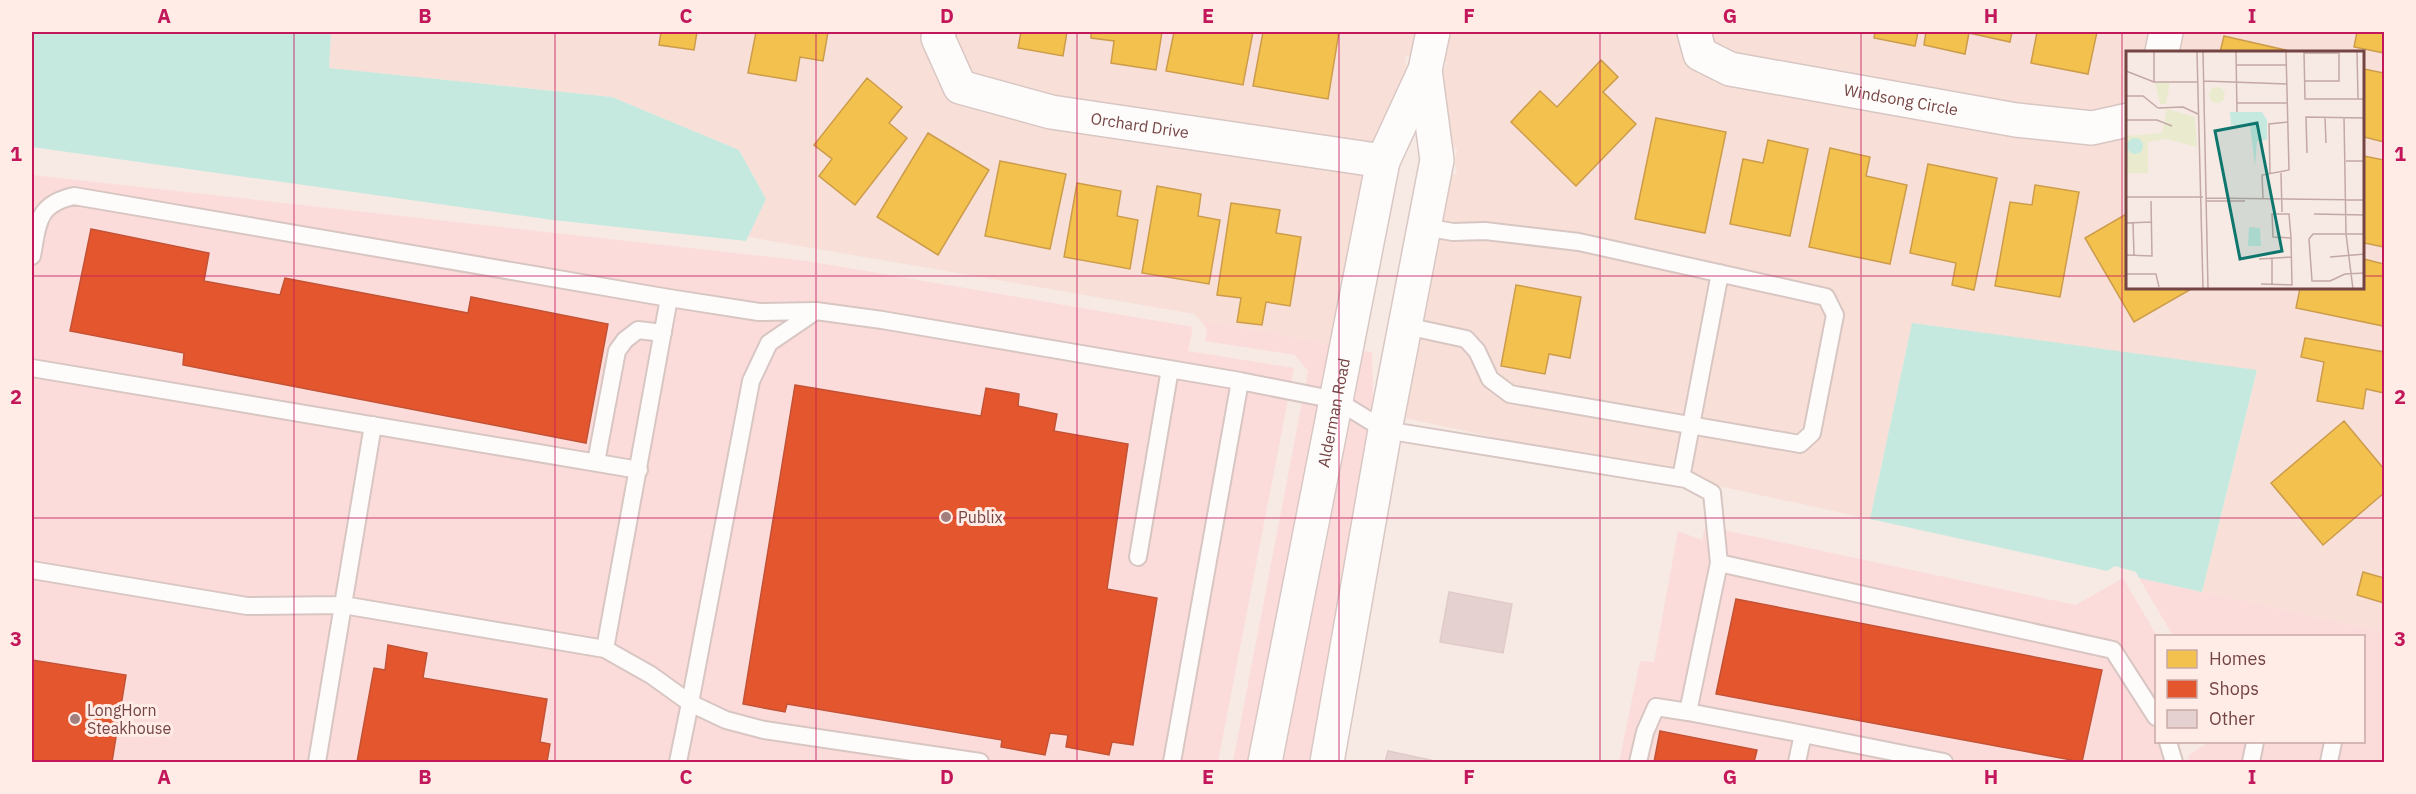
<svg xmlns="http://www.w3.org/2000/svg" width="2416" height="794" font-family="'IBM Plex Sans',sans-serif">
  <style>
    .residential { fill: #f8e0d8 }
    .commercial { fill: #fbdcdb }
    .water { fill: #c6e9df }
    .homes { fill: #f2c14e; stroke: #cc9c4b; stroke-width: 1.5 }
    .shops { fill: #e4572e; stroke: #c35235; stroke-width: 1.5 }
    .building { fill: #e5d2d0; stroke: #e0cac7; stroke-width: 1.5 }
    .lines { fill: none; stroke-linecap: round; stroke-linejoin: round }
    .lane-casing { stroke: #d8c6c3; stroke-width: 20 }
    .street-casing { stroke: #d8c6c3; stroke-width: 36 }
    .secondary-casing { stroke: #d9c7c4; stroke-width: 36 }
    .lane { stroke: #fefcfb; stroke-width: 16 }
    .street { stroke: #fefcfb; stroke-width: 33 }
    .secondary { stroke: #fefcfb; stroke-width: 33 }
    .grid { fill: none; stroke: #c2185b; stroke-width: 1.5; stroke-opacity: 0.55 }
    .poi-dot { fill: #a27f7c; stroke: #ffece6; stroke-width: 2 }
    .labels { text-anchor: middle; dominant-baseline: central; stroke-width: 6; stroke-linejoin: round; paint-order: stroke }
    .street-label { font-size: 16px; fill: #754544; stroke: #ffece6 }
    .poi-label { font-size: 16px; fill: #754544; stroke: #ffece6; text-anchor: start }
    .inset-road { fill: none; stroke: #c3a8a5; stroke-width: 1.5 }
    .view { fill: #0f766e; fill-opacity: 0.15; stroke: #0f766e; stroke-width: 3 }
    .inset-edge { fill: none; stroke: #754544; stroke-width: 3 }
    .neatline { fill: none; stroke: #c2185b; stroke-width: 2 }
    .grid-label { font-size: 20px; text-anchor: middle; font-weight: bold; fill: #c2185b }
  </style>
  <rect width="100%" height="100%" fill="#f7eae5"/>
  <path class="residential" d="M331,32H921L922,43L944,91L955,101L1363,174L1330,344L1200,320L1194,314L748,237L766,199L739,150L612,97L329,68Z
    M956,32H1416L1410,56L1405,57L1407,68L1372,144L1054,97L972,75L955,36Z
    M1451,32H1677L1683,57L1692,68L2128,135V288H2364V52H2179L2183,32H2384V632L2202,592L2257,371L1912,323L1870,519L1405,418L1452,174H1457L1455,161L1457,149L1453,148L1442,73L1447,63L1444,62Z
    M1711,32H2149L2145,52H2128V93L2121,105L2090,113L2018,105L1735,54L1715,45Z"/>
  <path class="commercial" d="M32,175L807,261L1193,327L1188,351L1294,368L1218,762H32Z
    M1200,320L1330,344L1248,762H1233L1308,371L1295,355L1205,341L1207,329Z
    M1364,351L1372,352L1373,402L1310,762H1283Z
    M1705,526L2076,605L2123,578L2157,636L2156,742H2185L2175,748L2173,762H1619L1640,661L1654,662L1678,531L1702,540Z
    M2139,578L2384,632V762H2188L2189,755L2209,742H2364V636H2173Z"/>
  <path class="water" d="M32,32H331L329,68L612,97L739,150L766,199L746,241L553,220L32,147Z
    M1912,323L2257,370L2202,592L2139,578L2136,572L2115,566L2107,571L1870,519Z"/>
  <path class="homes" d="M661,32H697L694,50L659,45Z
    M756,32H828L823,61L800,57L796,81L748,73Z
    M1021,32H1067L1063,56L1018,48Z
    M1091,32H1162L1156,70L1111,63L1114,41L1091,38Z
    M1174,32H1253L1243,85L1166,71Z
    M1263,32H1339L1328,99L1253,86Z
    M1875,32H1918L1915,46L1874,38Z
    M1926,32H2012L2010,42L1969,33L1965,54L1924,45Z
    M2037,32H2097L2088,74L2031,63Z
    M2357,32H2384V53L2354,47Z
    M2224,36L2294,52H2220Z
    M1601,60L1618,77L1603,92L1636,124L1576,186L1511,122L1540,91L1557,107Z
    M2364,69L2384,73V142L2364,137Z
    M867,78L902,107L889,123L907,138L855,205L819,176L832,159L814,145Z
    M1656,118L1726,132L1705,233L1635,219Z
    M928,133L989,170L938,255L877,217Z
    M1768,140L1808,149L1790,236L1730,224L1743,159L1763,163Z
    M1830,148L1870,157L1866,176L1907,185L1890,264L1809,247Z
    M2364,156L2384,160V247L2364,243Z
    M1000,161L1066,174L1050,249L985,236Z
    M1928,164L1997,178L1974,290L1952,285L1956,263L1910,253Z
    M1077,183L1121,191L1117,216L1138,220L1130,269L1064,257Z
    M2035,185L2079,192L2060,297L1995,286L2010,202L2032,205Z
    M1157,186L1201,194L1198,216L1220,220L1209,284L1142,273Z
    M1231,203L1280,210L1276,233L1301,237L1290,306L1266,302L1262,325L1237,322L1241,298L1217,295Z
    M2128,213V288H2193L2134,322L2085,238Z
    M2364,259L2384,264L2383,326L2296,308L2300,288H2364Z
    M1516,285L1581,297L1570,358L1549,354L1545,374L1501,366Z
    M2305,338L2384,352V393L2366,389L2363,409L2317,401L2324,362L2301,357Z
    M2344,421L2384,469V493L2323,545L2271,483Z
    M2363,572L2384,578V603L2357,595Z"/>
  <path class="shops" d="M91,229L209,253L204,281L280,295L285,278L468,313L471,297L608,324L586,443L183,365L184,353L70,331Z
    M795,385L981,416L986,388L1019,394L1018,406L1057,414L1054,431L1128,444L1107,589L1157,598L1133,745L1112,742L1109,755L1066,747L1068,735L1050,733L1045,755L1001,747L1002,740L787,704L785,712L743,704Z
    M1736,599L2102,670L2082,762L1716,694Z
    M388,645L427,653L423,678L547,699L540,742L550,744L547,762H357L374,668L385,670Z
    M32,660L126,675L112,762H32Z
    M1660,731L1757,750L1754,762H1654Z"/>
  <path class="building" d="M1449,592L1512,604L1503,653L1440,642Z
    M1388,751L1435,761L1444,762H1385Z"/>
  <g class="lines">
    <defs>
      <path id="lane" d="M32,256C38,223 37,204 74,196L669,298L759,312L816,311L882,320L1240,381L1336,400L1385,430L1686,479L1712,493L1719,563
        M1406,326L1466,339L1477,351L1490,379L1510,394L1800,444L1812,433L1835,315L1826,297L1579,242L1485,231L1453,232L1424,227
        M32,368L639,470
        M596,462L617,351L625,340L638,330L663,333
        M1681,478L1720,273
        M1138,557L1170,369
        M32,570L247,606L343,605L373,425
        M605,649L669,298
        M1803,734L1688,712L1719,563L2113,650L2156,717
        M2168,742L2174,762
        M317,762L343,605L605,649L651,675L690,703L751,381L769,343L816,311
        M678,762L690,703L726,720L764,730L980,762
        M1172,762L1240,381
        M1638,762L1645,732L1656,707L1688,712
        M1797,762L1803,734L1944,762
        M2251,762L2255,742
        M2329,762L2333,742"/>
      <g id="street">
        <path id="s1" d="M939,32L938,38L960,87L1051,112L1383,161"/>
        <path id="s2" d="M1694,32L1700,54L1730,69L2016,120L2092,128L2128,120"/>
        <path d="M2162,52L2166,32"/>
      </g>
      <g id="secondary">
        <path id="s3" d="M1265,762L1383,161L1425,70L1433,32"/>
        <path d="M1327,762L1385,430L1437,160L1425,70"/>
      </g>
    </defs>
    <use href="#lane" class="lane-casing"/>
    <use href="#street" class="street-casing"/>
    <use href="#secondary" class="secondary-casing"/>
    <use href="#lane" class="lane"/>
    <use href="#street" class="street"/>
    <use href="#secondary" class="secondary"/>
  </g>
  <path class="grid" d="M294,32V762M555,32V762M816,32V762M1077,32V762M1339,32V762M1600,32V762M1861,32V762M2122,32V762M32,276H2128M2364,276H2384M32,518H2384"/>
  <g class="poi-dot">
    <circle cx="946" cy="517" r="6"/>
    <circle cx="75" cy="719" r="6"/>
  </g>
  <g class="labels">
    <g class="street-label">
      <text stroke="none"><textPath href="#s2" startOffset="230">Windsong Circle</textPath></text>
      <text stroke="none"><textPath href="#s1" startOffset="244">Orchard Drive</textPath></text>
      <text stroke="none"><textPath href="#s3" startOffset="356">Alderman Road</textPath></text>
    </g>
    <g class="poi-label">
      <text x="958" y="517">Publix</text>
      <text x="87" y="710">LongHorn<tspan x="87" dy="18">Steakhouse</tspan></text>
    </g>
  </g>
  <g transform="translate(2126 51)">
    <rect width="238" height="238" fill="#f7eae5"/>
    <path d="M29,32H44L40,53H34ZM83 44a8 8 0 1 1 16 0a8 8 0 1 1-16 0ZM41,58L69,66L71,96L40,88L22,91V122H0V85L36,82Z" fill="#eaebce"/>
    <path d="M104,61H136L141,69V89L131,90L129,115L124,74H105ZM1 95a8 8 0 1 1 16 0a8 8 0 1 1-16 0ZM123,176L134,177L135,195H122Z" fill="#c6e9df"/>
    <path class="inset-road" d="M28,1V31M71,1L77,238M77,1L82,238M110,1L111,61M178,1L179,48H239M231,1L232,48M178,2H213V30H179M110,14H161M0,20L28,31H72M78,30L161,33M0,45H17L32,57M111,52H162M32,57L57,56L72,63M199,66L200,92M218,66L220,183L227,238M0,69H31L46,75M181,102L180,66L239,67M220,110H239M144,122L143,73L162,71M155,122L156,161M0,146H77M80,147L239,149M137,147L136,124L163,119L160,1M80,150H119M188,163L239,164M0,172L26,171M7,172L8,204M239,183H187L183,188L186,230H204L219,223L239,222M0,204L26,205L25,150M204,206L239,203M146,207V234M133,208L165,206M0,223H30L33,236M135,233L166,234L165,187L163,163H146L147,186L165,187"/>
    <path class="view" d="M131,72L156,200L114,208L89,80Z"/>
    <rect width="238" height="238" class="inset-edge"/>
  </g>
  <rect width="2416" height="794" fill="none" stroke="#ffece6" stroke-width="66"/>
  <rect x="2155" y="635" width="210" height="108" fill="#ffece6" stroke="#c8a9a5" stroke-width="1.5"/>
  <rect x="2167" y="650" width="30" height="18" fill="#f2c14e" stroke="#c8a9a5" stroke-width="1.5"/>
  <text x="2209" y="665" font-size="18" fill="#754544">Homes</text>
  <rect x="2167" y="680" width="30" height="18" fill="#e4572e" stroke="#c8a9a5" stroke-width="1.5"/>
  <text x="2209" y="695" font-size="18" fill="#754544">Shops</text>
  <rect x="2167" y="710" width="30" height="18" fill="#e5d2d0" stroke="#c8a9a5" stroke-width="1.5"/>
  <text x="2209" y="725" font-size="18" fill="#754544">Other</text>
  <rect x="33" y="33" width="2350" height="728" class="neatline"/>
  <g class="grid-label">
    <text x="164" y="23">A</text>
    <text x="425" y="23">B</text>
    <text x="686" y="23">C</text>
    <text x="947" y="23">D</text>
    <text x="1208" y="23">E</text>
    <text x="1469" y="23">F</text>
    <text x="1730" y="23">G</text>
    <text x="1991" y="23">H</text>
    <text x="2252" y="23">I</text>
    <text x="16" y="161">1</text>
    <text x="2400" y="161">1</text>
    <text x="16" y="404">2</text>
    <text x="2400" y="404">2</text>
    <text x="16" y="646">3</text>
    <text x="2400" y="646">3</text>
    <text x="164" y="784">A</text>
    <text x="425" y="784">B</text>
    <text x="686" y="784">C</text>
    <text x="947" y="784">D</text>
    <text x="1208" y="784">E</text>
    <text x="1469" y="784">F</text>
    <text x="1730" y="784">G</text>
    <text x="1991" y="784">H</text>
    <text x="2252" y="784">I</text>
  </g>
</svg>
